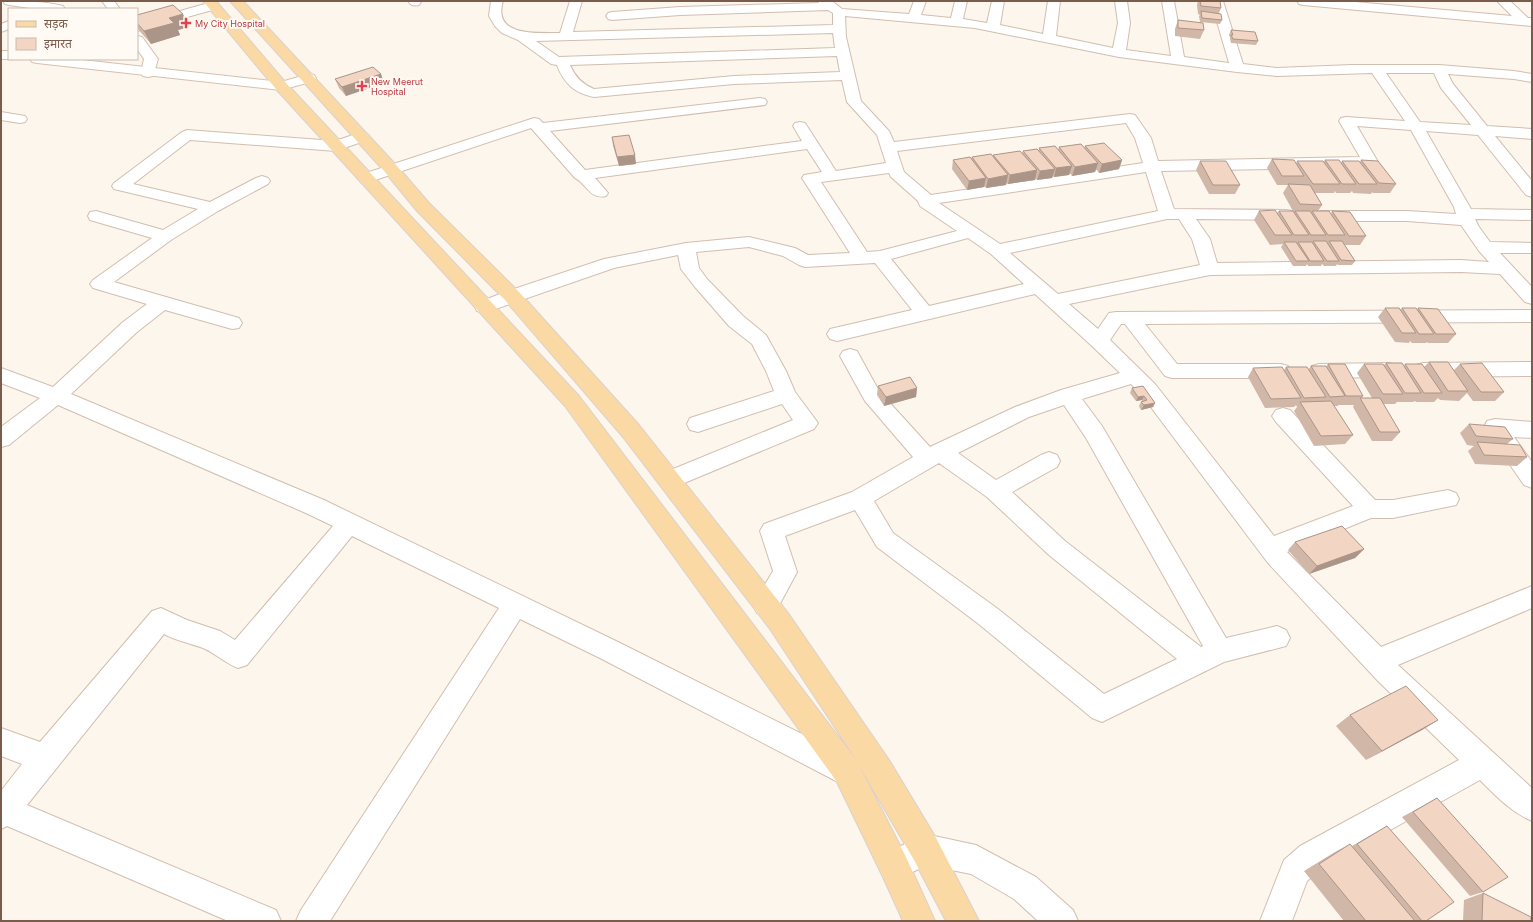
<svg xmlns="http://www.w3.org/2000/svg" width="1533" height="922" font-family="Inter,'Noto Sans Devanagari',sans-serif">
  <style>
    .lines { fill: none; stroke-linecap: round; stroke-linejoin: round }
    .street-casing { stroke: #d1beb0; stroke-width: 2 }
    .secondary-casing { stroke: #d6c0b0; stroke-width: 2 }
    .primary-casing { stroke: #dad1cd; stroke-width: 2 }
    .street { fill: #fff; fill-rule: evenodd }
    .secondary { fill: #fff; fill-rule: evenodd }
    .primary { fill: #fbd9a5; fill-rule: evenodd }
    .wall { fill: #d1b7a8 }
    .shaded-wall { fill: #aa9588 }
    .building { fill: #f3d5c3; stroke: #aa9588 }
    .health-dot { fill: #e0444e; stroke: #fffaf3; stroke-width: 1.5 }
    .labels { text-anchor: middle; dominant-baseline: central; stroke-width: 4; stroke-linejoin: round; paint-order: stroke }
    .far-health-label { font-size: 9px; fill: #be3a42; stroke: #fffaf3; text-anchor: start }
  </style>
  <rect width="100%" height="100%" fill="#fdf6ec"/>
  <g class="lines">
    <defs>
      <path id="street" d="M3,1C23,1 43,1 63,6L65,9H36L9,5L5,4Z
        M102,1H114L120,9H108Z
        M408,1H420L421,2L419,5C414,6 411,6 408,1Z
        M491,1H503C492,37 537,33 560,33L570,1H582L573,32L833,25V13L828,10L680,15L612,20L608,19L606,16L608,13L612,12L680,7L819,3L818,1H832L842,9L909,14L914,1H926L921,15L951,18L955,1H967L963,19L987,23L992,1H1004L1000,25L1043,34L1048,1H1060L1056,36L1113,48L1118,23L1115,1H1127L1130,23L1126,50L1171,56L1162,1H1174L1184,57L1229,63L1211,1H1223L1243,64L1277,68L1352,65H1439L1514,71L1532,74V82L1514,79L1448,74L1453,84L1487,126L1532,129V139L1495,136L1532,181V197L1526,195L1478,135L1426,131L1471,209L1532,210V220L1475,219L1479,227L1490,242L1532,243V253H1500L1532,287V304L1525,302L1500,274L1461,272L1210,275L1069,304L1098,329L1109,313L1116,312L1532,310V322L1145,324L1177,364H1281L1288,366L1291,371L1288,376L1281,378H1172L1165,376L1125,324H1121L1110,340L1155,384L1274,536L1353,506L1276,422L1272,416L1276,410L1283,408L1290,410L1375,500H1393L1448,490L1456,493L1459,499L1456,505L1393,518H1371L1287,552L1381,647L1532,586V608L1398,665L1532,788V821C1511,812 1496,796 1480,780L1322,868L1307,881L1292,921H1260L1284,860L1300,846L1459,760L1377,680L1268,563L1141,394L1131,384L1082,399L1102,426L1226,638L1277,626L1286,630L1290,638L1286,646L1224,662L1102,722L1092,718L980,625L877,547L855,510L785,536L797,572L775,613L766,616L757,613L753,605L773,571L760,531L764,524L852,492L913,457L865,401L840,356L843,351L850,349L857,351L879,391L930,447L1015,407L1061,390L1120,373L1092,346L1035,294L837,341L830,339L827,334L830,329L912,310L875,263L805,267L799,265L783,256L749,247L696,252L699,268L707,279L743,316L766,335L786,371L795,392L818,423L814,429L677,486L669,489L661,486L658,480L661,474L793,420L782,404L698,432L690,430L687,424L690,418L774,391L766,371L752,344L729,326L695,287L681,269L678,255L614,268L484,313L477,311L475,307L477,303L505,292L604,259L686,243L749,237L795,248L808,255L850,253L802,178L804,175L822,172L807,149L595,178L608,193L606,196C590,200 587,184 575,178L531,128L366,183L360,181L358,178L360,175L534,118L539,119L543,123L760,98L765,99L767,102L765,105L550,131L585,170L802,141L793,126L795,123L800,122L805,123L836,171L886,163L877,135L847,102L842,80L734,84L594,97C575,93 564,84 557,65L551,64L518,40L502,33L495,26L489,16ZM845,16L975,28L1119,57L1237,72L1277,76L1372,73L1405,121L1346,117L1341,118L1339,121L1360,157L1158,161L1151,138L1135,115L1130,114L894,142L889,131L861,101L846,37ZM833,33L835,48L559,57L536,41ZM837,56L840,72L734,76L594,89C582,84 575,77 570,65ZM1386,73H1434L1441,88L1471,125L1420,122ZM1126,123L1135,138L1143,163L931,195L904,172L897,151ZM1357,126L1411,130L1454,207L1456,214L1407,211H1322L1316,212L1314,216L1316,220L1322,221H1407L1461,225L1479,251L1489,262L1461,260L1217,263L1210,239L1196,219L1286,220L1292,219L1294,215L1292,211L1286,210L1174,209L1161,171L1370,167L1376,165L1378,162ZM1146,172L1158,211L1000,244L939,203ZM889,173L891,177L918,201L920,206L957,231L880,251L867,252L821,182ZM1167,219H1179L1192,239L1200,265L1058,294L1010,253ZM968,238L991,254L1024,284L929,306L891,259ZM1064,405L1086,438L1203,646L1201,647L1065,541L1012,492L1057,467L1060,461L1057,455L1049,452L1041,455L996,480L958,453L1029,417ZM939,463L987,497L1049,555L1177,659L1104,694L998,609L893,533L874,501Z
        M1297,1H1344L1512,16L1497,1H1510L1528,18H1532V26L1303,5L1299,4Z
        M212,2L216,3L218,6L216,9L137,31V23Z
        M9,21V29L1,32V24Z
        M137,36L142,37L158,59L153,76L148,77L143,76L141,73L144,59L137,49Z
        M1,112L25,116L27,119L25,122L20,123L1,120Z
        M187,130L335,141L362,132L367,134L370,137L367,140L336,151L190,140L133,184L210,202L256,178L262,176L268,178L270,181L268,184L218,211L171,240L114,282L239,318L242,323L239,328L232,329L165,310L137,332L71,394L324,500L618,642L856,761L860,771L856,781L846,785L836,781L600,658L520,619L330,921H296L301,910L499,608L352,536L247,665L238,668C225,663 215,653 203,648C190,643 177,641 164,634L27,805L276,910L281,921H228L7,826L1,829V791L22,764L1,756V728L40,742L152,611L161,608L187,620L220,631L235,640L333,526L308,514L58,405L9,445L1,447V427L40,398L1,383V368L53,387L123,322L147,304L93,288L90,284L93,280L152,238L90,220L88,216L90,212L96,211L163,230L198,209L114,189L112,186L114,183L182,132Z
        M1532,362V376L1423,377L1416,375L1413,370L1416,365L1423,363Z
        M1389,363L1396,365L1399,370L1396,375L1389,377L1319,378L1312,376L1309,371L1312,366L1319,364Z
        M1495,419L1532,422V438L1514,437L1532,462V488L1524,485L1484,427L1487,421Z
        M925,834L976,845L1036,877L1073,910L1078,921H1038L1014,899L971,874L927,865L894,881L883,877L879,866L883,855Z"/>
      <path id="secondary" d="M1,51H9V59H1Z
        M30,59H73L281,82L309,74L314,75L316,78L314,81L281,90L37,63L32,62Z"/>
      <path id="primary" d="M203,1H216L286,83L579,396L857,761L770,629L623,437L505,300L417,211L385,172L230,1H243L397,166L429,203L519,292L639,425L788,613L889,760L936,838L979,921H946L914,860L857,762L905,855L935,921H903L883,877L837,782L565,406L276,89Z"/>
    </defs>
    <use href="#street" class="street-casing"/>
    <use href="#secondary" class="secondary-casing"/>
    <use href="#primary" class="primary-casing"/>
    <use href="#street" class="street"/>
    <use href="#secondary" class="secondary"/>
    <use href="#primary" class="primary"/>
  </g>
  <path class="wall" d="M1198,1H1220L1221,8L1219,13L1222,20L1220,24L1200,22L1199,16L1200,15L1198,14L1197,5Z
    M137,15L189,27L178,30L180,35L151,44L137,28Z
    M1178,20L1204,30L1200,39L1175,36V29Z
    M1231,30L1258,41L1256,45L1231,43L1230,39V37L1229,35Z
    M381,74L384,83L346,96L339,88L335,79Z
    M612,137L636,164L619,166L613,146Z
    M1085,146L1122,160L1119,169L1099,173L1096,169L1095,172L1072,176L1070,173L1069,175L1054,177L1053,176L1052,178L1037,180L1035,178V180L1008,184L1006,183V185L986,188L985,186L984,187L967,190L952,169L953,160L971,159L972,157H993V155L1022,153L1023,151L1039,150V148L1058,150L1059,147L1084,148Z
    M1272,159L1296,164L1297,161L1324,162L1325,160L1341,163L1342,161L1360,162L1361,160L1396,184L1390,193H1373L1372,192L1371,194L1353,193L1352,191L1350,193H1336L1335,191L1334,193H1315L1322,205L1318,211L1331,214L1332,211L1366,236L1360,245H1345L1355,261L1352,265H1338L1337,264L1336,266H1324L1322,264L1321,266H1308L1307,264L1306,266H1293L1281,247L1283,244L1270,245L1254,220L1259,211L1277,213L1279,211L1294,213L1283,193L1288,185H1277L1267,168Z
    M1200,161L1240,185L1235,194H1209L1196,170Z
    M1385,308L1400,310L1402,308L1417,310L1418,308L1456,334L1448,343H1428L1427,342L1426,343H1412L1410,341L1409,343L1395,342L1378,317Z
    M1429,362L1454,370L1460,364L1504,392L1495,401H1473L1467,393L1459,401L1440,400L1438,398L1434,402H1416L1415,401L1413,402H1397L1395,404H1383L1400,432L1392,441H1372L1353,407L1354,405H1339V404L1338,406H1334L1353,435L1345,444L1314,446L1294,411L1297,407L1296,405L1294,407L1265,408L1248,377L1253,368L1284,370L1286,367L1309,370L1311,366L1326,367L1328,364L1363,396L1362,398H1372L1357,373L1364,364L1384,365L1386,363L1404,366L1405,364L1424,367Z
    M878,386L917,388L916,397L884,406L877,395Z
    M1143,386L1153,407L1141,410L1139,406L1141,402L1142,401V400L1136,401L1130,393L1132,388Z
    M1469,424L1513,439L1507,444L1527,457L1517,466L1475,464L1468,451L1474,446L1467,445L1460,433Z
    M1295,542L1364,549L1355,558L1309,574L1288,550Z
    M1350,715L1438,720L1422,730L1366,760L1336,726Z
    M1437,798L1483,892L1470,896L1402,817Z
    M1387,826L1426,921H1344L1304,871L1335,852L1350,844L1352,846L1371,835Z
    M1483,893L1531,921H1463L1464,900Z"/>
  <path class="shaded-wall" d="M183,14L189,27L178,30L180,35L151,44L144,31L169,18Z
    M381,74L384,83L346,96L342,87Z
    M635,155L636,164L619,166L617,157Z
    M1122,160L1119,169L1099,173L1102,164Z
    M1098,163L1095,172L1072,176L1075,167Z
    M1072,166L1069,175L1054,177L1056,168Z
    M1055,169L1052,178L1037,180L1040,171Z
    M1037,170L1035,180L1008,184L1010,175Z
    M1008,175L1006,185L986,188L988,179Z
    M986,178L984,187L967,190L969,181Z
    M917,388L916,397L884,406L886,397Z
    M1144,396L1142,400L1136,401L1138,397Z
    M1155,403L1153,407L1141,410L1144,405Z
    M1364,549L1355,558L1309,574L1317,566Z
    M1438,720L1422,730L1366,760L1382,751Z"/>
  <path class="building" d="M1200,1H1220L1221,8L1201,6Z
    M173,5L183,14L169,18L174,23L144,31L137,23V15Z
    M1201,11L1221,14L1222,20L1202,18Z
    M1178,20L1203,23L1204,30L1178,28Z
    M1231,30L1255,32L1258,41L1233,39L1231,35H1233Z
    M373,67L381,74L342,87L335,79Z
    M629,135L635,155L617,157L612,137Z
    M1104,143L1122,160L1102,164L1085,146Z
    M1081,144L1098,163L1075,167L1059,147Z
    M1055,146L1072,166L1056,168L1039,148Z
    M1037,149L1055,169L1040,171L1023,151Z
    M1020,151L1037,170L1010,175L993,155Z
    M991,154L1008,175L988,179L972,157Z
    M970,157L986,178L969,181L953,160Z
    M1272,159L1294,160L1304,176H1282Z
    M1325,160H1339L1356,184H1342Z
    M1361,160L1378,161L1396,184L1379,183Z
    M1200,161H1226L1240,185H1213Z
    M1297,161H1323L1340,184H1313Z
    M1342,161H1359L1377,184H1359Z
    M1288,184L1310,185L1322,205L1300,204Z
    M1275,210L1292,235H1275L1259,211Z
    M1279,211H1293L1309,235H1294Z
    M1295,211H1310L1326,235H1311Z
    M1312,211H1329L1345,235H1328Z
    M1332,211L1350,212L1366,236H1349Z
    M1313,241H1326L1339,261H1327Z
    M1329,241H1342L1355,261L1341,260Z
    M1284,242H1296L1309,261H1296Z
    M1298,242H1312L1324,261H1310Z
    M1385,308H1399L1416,333H1402Z
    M1402,308H1416L1434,334H1419Z
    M1418,308L1438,309L1456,334H1436Z
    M1429,362H1448L1468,391H1448Z
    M1386,363H1402L1421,393H1405Z
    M1482,363L1504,392H1481L1460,364Z
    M1328,364H1345L1363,396H1346Z
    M1364,364H1383L1403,394H1383Z
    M1405,364H1422L1442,393H1424Z
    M1311,366H1326L1345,396L1330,397Z
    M1282,367L1301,398L1271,399L1253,368Z
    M1286,367H1307L1326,397L1304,398Z
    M910,377L917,388L886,397L878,386Z
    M1143,386L1155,403L1144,405L1141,402L1147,400L1144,396L1138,397L1132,388Z
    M1360,398H1380L1400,432H1380Z
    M1331,401L1353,435L1321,436L1300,402Z
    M1469,424L1505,427L1513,439L1476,436Z
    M1477,442L1520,445L1527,457L1484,455Z
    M1342,526L1364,549L1317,566L1295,542Z
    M1406,686L1438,720L1382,751L1350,715Z
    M1437,798L1508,877L1483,892L1413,812Z
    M1387,826L1454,902L1426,921H1422L1357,844Z
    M1350,844L1415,921H1366L1319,864Z
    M1483,893L1531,917V921H1482Z"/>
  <g class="health-dot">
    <path d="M184 17h4v4h4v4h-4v4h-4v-4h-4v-4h4z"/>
    <path d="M360 80h4v4h4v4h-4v4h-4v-4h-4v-4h4z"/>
  </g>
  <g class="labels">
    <g class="far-health-label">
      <text x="195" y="23">My City Hospital</text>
      <text x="371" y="81">New Meerut<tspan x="371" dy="10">Hospital</tspan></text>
    </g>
  </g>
  <rect width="1533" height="922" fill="none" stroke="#7a5c4d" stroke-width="4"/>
  <rect x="8" y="8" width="130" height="52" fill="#fffaf3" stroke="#cabbb1"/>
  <rect x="16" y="21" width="20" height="6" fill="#fbd9a5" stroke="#cabbb1"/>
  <text x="44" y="28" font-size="12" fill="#7a5c4d">सड़क</text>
  <rect x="16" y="38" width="20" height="12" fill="#f3d5c3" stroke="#cabbb1"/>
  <text x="44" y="48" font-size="12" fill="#7a5c4d">इमारत</text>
</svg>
